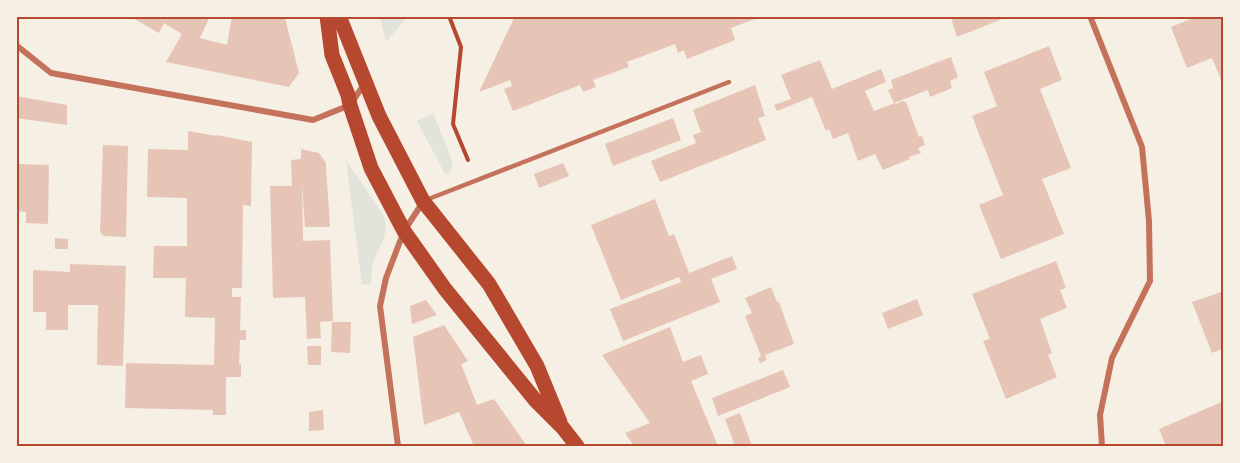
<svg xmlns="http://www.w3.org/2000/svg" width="1240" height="463" font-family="'Noto Sans',sans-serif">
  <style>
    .green { fill: #e2e4dc }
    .building { fill: #e6c5b7 }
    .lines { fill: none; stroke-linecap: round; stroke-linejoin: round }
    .path { stroke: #b5482f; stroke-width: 4 }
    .service { stroke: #c5725c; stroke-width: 4.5 }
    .minor { stroke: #c5725c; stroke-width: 6 }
    .primary { stroke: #b5482f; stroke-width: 15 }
    .neatline { fill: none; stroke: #b5482f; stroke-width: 2 }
  </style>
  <rect width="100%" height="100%" fill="#f6efe4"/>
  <path class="green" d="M380,16H407V17L386,42Z
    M433,113L451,158L453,167L448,174H445L417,121Z
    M346,160L383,214C390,234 381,243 374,260C371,267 372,277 371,284L362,285Z"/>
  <path class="building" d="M129,16H210L200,38L227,45L232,16H281L285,18L299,73L289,87L166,62L182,34L164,23L159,33Z
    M515,16H760V17L731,28L735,40L687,59L684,50L678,53L675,44L627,62L629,67L593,80L596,87L583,92L580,85L513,111L504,89L512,86L510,80L479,92Z
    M954,16H1007V17L957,37L951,18Z
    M1198,16H1224V87L1212,58L1187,68L1171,27Z
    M1049,46L1062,80L1040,89L1071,168L1042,179L1064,234L1001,259L979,205L1003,195L972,116L997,106L984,72Z
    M951,57L958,77L950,81L952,88L930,97L928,90L894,103L888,90L893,88L891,80Z
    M820,60L832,89L881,69L886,82L865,91L874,111L895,103L896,104L902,101L906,102L919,137L922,136L925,145L918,148L921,153L909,157L910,159L883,170L875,154L858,161L848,133L833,139L829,129L826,131L812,97L777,111L774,105L791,99L781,75Z
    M755,85L765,116L758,118L766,140L660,182L651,161L696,143L693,135L701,132L693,110Z
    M16,96L67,105V125L16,118Z
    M673,118L681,140L613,166L605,144Z
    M188,131L217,136V135L252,142L251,206L243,205L242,288H232V297H241L240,330H246V340H240L239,364H241V377H226V415H213V410L125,408L126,363L214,365L215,318L185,317L186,278H153L154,246H187V198L147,197L148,149L188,150Z
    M103,145L128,146L126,237L104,236L100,232Z
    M301,149L319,153L326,163V167L330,227H305L302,185L303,241L330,240L333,321L320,322L321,338L307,339L305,297L273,298L270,186H292L291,160L301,159Z
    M563,163L569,176L539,188L534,174Z
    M16,164L49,165L48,224L26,223V212L16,211Z
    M655,199L669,236L674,234L689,273L732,256L737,269L711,279L720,302L623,341L610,309L681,282L679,277L621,300L591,225Z
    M55,238L68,239V249H55Z
    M1056,261L1066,288L1060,290L1067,308L1040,319L1052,353L1048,355L1057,377L1006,399L983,341L990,339L972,294Z
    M70,264L126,266L123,366L97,365L98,305H68V330H46V312H33V270L70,272Z
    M771,287L777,302H779L794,344L765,355L767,360L760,363L758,358L761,356L745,316L752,313L745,298Z
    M1224,291V348L1212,353L1192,302Z
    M917,299L923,315L888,329L882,313Z
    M426,300L437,315L412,324L410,306Z
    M332,322H351L350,353L331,352Z
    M444,325L468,361L461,364L477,405L494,399L527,446H474L459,412L424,425L413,337Z
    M670,327L683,362L701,355L708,374L691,381L718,446H634L625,433L650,423L602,355Z
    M307,346H321V365H308Z
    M783,370L790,387L718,416L712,398Z
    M1224,401V446H1166L1159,429Z
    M323,410L324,430L309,431V412Z
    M740,413L752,446H735L725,419Z"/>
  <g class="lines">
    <path class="path" d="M449,16L461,47L453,124L468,160"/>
    <path class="service" d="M426,200L729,82"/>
    <path class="minor" d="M1090,16L1142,147L1149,221L1150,281L1112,358L1100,415L1102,446
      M16,45L51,73L313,120L350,105L365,83
      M398,446L380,306L386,278L404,231L423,202"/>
    <path class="primary" d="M327,16L332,55L348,95L350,105L371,168L404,231L445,289L536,401L563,428L577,446
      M339,16L379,116L423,201L489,284L537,366L560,422"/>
  </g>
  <rect width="1240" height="463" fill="none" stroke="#f6efe4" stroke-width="36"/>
  <rect x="18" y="18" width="1204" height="427" class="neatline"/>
</svg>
